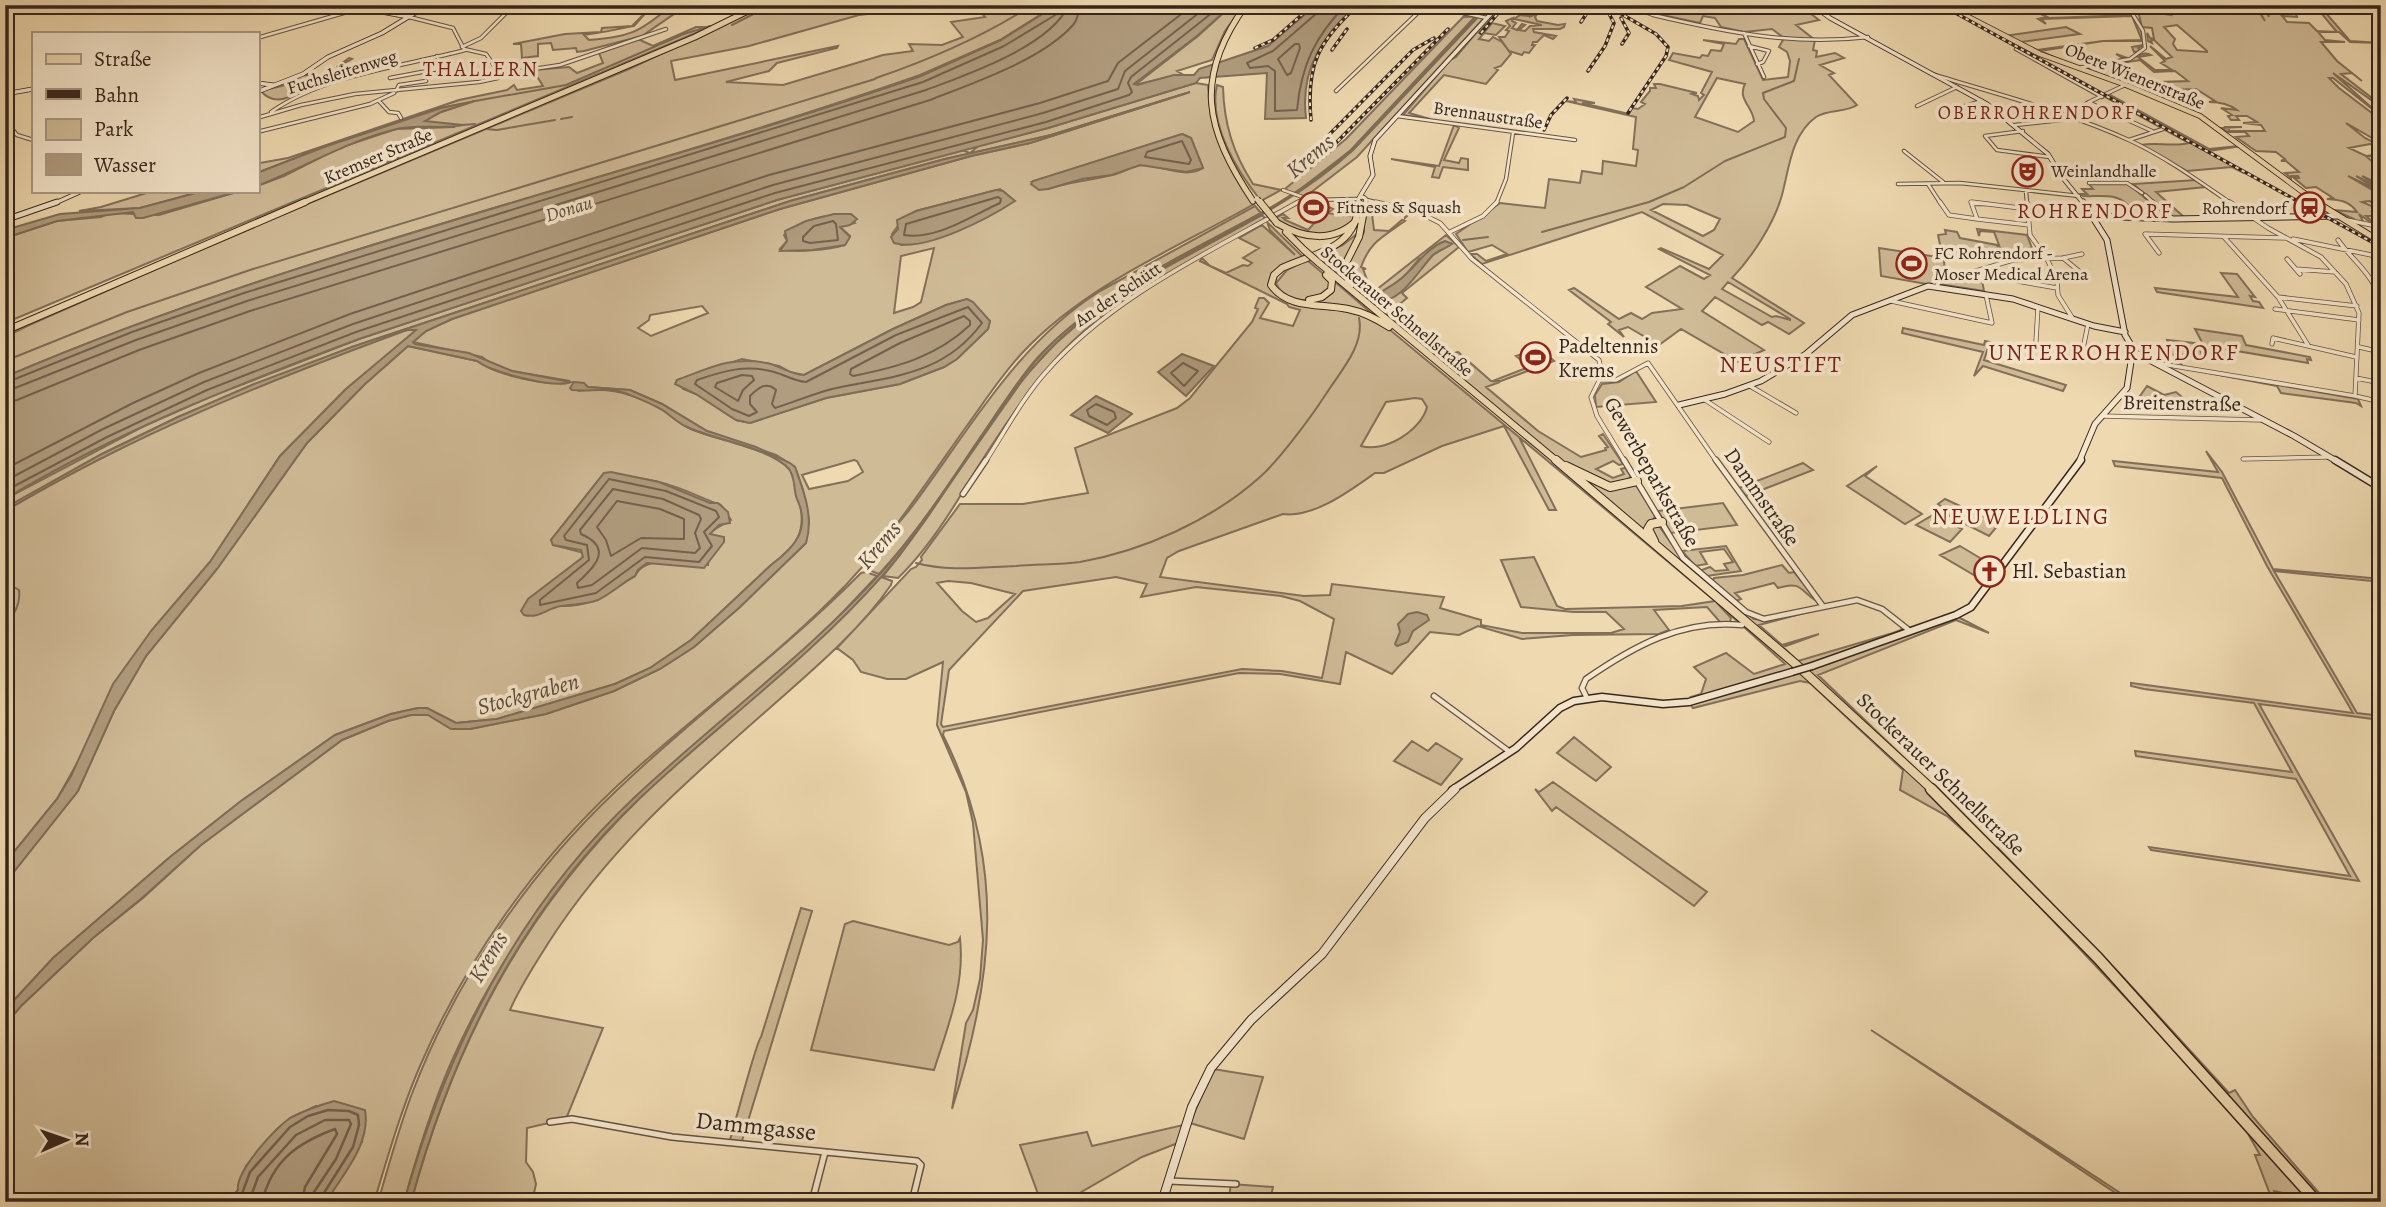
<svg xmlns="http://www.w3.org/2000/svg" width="2386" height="1207" font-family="Alegreya,serif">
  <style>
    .green { fill: #d0bb97; stroke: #83705a; stroke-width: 2; fill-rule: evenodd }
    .water { fill: #b09c7e; stroke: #7f6d57; stroke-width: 2 }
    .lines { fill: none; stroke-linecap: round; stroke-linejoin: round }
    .shore-far1 { stroke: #73614e; stroke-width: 2 }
    .shore { stroke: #73614e; stroke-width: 2.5 }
    .stream { stroke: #7f6d57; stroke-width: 2 }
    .street-far3-casing { stroke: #645342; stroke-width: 4.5 }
    .street-far2-casing { stroke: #645342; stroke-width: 5 }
    .street-far1-casing { stroke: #645342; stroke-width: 7 }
    .street-casing { stroke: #645342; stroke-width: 8 }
    .secondary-far3-casing { stroke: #36261d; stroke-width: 5 }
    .secondary-far2-casing { stroke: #36261d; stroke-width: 7 }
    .secondary-far1-casing { stroke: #36261d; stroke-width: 9 }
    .secondary-casing { stroke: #36261d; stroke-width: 10 }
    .primary-far1-casing { stroke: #36261d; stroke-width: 6 }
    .primary-casing { stroke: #36261d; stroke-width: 7 }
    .highway-far3-casing { stroke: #36261d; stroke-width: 7 }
    .highway-far2-casing { stroke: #36261d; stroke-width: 8 }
    .highway-far1-casing { stroke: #36261d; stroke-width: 10 }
    .highway-casing { stroke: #36261d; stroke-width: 13 }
    .street-far3 { stroke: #f5e6cc; stroke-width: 2.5 }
    .street-far2 { stroke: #f5e6cc; stroke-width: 3.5 }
    .street-far1 { stroke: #f5e6cc; stroke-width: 4.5 }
    .street { stroke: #f5e6cc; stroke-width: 5 }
    .secondary-far3 { stroke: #f5e6cc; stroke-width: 3.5 }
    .secondary-far2 { stroke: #f5e6cc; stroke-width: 5 }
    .secondary-far1 { stroke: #f5e6cc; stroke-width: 6 }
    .secondary { stroke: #f5e6cc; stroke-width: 8 }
    .primary-far1 { stroke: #efd9b0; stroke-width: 4.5 }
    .primary { stroke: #efd9b0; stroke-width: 5 }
    .highway-far3 { stroke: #efd9b0; stroke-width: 5 }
    .highway-far2 { stroke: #efd9b0; stroke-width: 6 }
    .highway-far1 { stroke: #efd9b0; stroke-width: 8 }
    .highway { stroke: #efd9b0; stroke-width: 10 }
    .rail-casing { stroke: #36261d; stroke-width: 3.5 }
    .rail { stroke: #f5e6cc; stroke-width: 2; stroke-dasharray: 3.5; stroke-linecap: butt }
    .secondary-bridge-casing { stroke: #36261d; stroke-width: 9; stroke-linecap: butt }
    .highway-bridge-far1-casing { stroke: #36261d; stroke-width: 7; stroke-linecap: butt }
    .highway-bridge-casing { stroke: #36261d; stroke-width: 8; stroke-linecap: butt }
    .secondary-bridge { stroke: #f5e6cc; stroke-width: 6 }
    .highway-bridge-far1 { stroke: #efd9b0; stroke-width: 5 }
    .highway-bridge { stroke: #efd9b0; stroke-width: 6 }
    .labels { text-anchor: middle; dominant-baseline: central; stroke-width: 7; stroke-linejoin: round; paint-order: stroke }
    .far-street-label { font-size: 18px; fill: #36261d; stroke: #f5e6cc }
    .far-poi-label { font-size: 18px; fill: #36261d; stroke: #f5e6cc; text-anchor: start }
    .far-neighbourhood-label { font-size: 19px; letter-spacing: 2px; fill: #7a1f14; stroke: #f5e6cc }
    .far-water-label { font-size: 19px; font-style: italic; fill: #5b493a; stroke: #f5e6cc }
    .far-quarter-label { font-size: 21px; letter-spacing: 2px; fill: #7a1f14; stroke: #f5e6cc }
    .poi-label { font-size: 21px; fill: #36261d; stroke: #f5e6cc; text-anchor: start }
    .street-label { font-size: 21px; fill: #36261d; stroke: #f5e6cc }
    .water-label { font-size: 23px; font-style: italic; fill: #5b493a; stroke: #f5e6cc }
    .neighbourhood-label { font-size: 23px; letter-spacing: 2px; fill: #7a1f14; stroke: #f5e6cc }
    .quarter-label { font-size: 24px; letter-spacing: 2px; fill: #7a1f14; stroke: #f5e6cc }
    .near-street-label { font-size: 24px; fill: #36261d; stroke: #f5e6cc }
  </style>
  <rect width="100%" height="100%" fill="#efd9b0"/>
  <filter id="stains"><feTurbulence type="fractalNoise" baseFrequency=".00286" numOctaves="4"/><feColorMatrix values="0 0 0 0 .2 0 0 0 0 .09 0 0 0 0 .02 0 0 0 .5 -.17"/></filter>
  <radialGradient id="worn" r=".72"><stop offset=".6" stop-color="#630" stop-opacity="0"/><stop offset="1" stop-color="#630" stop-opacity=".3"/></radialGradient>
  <path class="green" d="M672,5H708L677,12L642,36L584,51L577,52L576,48L553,50L551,43L538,44V56L522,58L521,44H513L565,34L601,32L602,28L632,26L650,8L634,26C617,29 602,33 584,35L589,40C630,36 638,34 672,5Z
    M765,5H945L859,15L749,46L671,61L675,80L838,46L837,48L777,63L769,71L726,82L783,85L883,55L913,51L909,44L942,45L963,37L951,22L985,17L975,5H1056L1000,40L920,75C617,181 301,250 5,377V337L27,326L233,235L629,69Z
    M1232,5H1244L1225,31L1212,60L1177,71L1182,74L1135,85L1198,36Z
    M1644,5L1681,8L1751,6L1764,13L1803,8L1819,20L1796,25L1815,40L1813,50L1817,51L1816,57L1835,53L1844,58L1820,65L1834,73L1829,75L1857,105C1845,113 1828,109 1816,117C1791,135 1789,169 1782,195C1774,224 1752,257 1732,278L1804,323L1789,334L1768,322L1762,325L1715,297L1702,311L1764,350L1738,362L1681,329L1659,345L1628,327L1619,330L1624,337L1608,324L1611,322L1569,290L1574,288L1619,319L1631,313L1642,319L1652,313L1682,309L1646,287L1680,266L1704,279L1710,275L1659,249L1661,248L1709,269L1723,255L1642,212L1482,264L1470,254H1477L1486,261L1507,254L1492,245L1468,252L1456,234L1500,203L1545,208L1549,179L1580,183L1582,171L1602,174L1603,161L1636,166L1638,150L1633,149L1636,117L1566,101L1576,102L1574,99L1595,103H1582L1629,114L1632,108L1638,109L1645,104L1641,102L1650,91V88H1656L1654,84H1660L1697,93L1692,94L1698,96L1699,100L1704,95L1701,93L1712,72L1669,60L1673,53L1700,58L1702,55L1708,56L1711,50L1721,51L1724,44L1703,40L1736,44L1739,39H1744L1763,80L1788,77L1790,61L1787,52L1779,47L1784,38L1772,29L1744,32L1721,27L1715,18L1703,16L1700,23L1648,12ZM1717,78L1745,84C1737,99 1753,107 1754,121L1738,132L1695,117ZM1663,204L1687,205L1720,219L1714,230L1703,236L1651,210ZM1728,282L1790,319V320L1776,316L1772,317L1722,289Z
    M1947,5H1973L1956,8L2004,36L2066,27L2080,34L2021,42L2037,50L2103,41L2141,40V38L2132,16L2041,19L2046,24L2038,19L2046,17L2025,5L2049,18L2133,15L2126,5L2138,20L2145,45L2138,48L2141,51L2134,52L2132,47L2143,45L2144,41H2103L2040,51L2078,67H2075L2012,41Z
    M2128,5L2149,10L2146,5H2149L2153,11L2160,13L2153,5H2157L2165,14L2171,15L2165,5H2183L2187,8L2192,5L2199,9H2191L2193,12L2203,13L2200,5H2236L2241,13L2239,5H2254L2265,21L2256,5H2262L2269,17L2264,5L2274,7L2277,5L2278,8L2280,5H2288L2289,10L2318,12L2315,5H2319L2350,41L2381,43L2350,42L2339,32H2318L2325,40L2345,42H2321L2337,61L2362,81L2352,73L2341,74L2381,105V107L2333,73L2381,116L2333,78H2329L2339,88L2381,120V143L2346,123L2365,138L2381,146L2370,144L2349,148L2366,156L2381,154L2367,157L2381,169V175L2373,176L2381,182V185L2362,176L2381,189L2356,176L2381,192L2348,176L2381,195V202L2371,200L2381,207L2369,201L2362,202L2381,210L2373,212L2381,215H2378L2381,220L2374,216H2366L2372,221L2381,222V225L2366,223L2370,222L2359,214L2363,221L2350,222H2355L2354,219L2334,210L2357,212C2349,201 2341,200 2327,199L2333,198L2316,187L2306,188L2294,178H2299L2298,176H2291V178L2285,173L2299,172L2286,161H2281L2285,159L2276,152L2256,151L2236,137L2249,136L2245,132H2228L2221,128L2242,127H2226L2230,131H2265L2261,125L2243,123L2257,122L2247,116H2236L2239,120H2231L2228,116L2232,115L2221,108L2237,110C2229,104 2220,102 2209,102L2215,101L2196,89L2145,91L2116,80L2129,83L2188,81L2175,71L2154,72L2140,60L2083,69L2085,65L2124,59L2116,54L2130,59C2138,56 2144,51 2151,55L2138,57L2155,70H2172L2161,63L2165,61L2150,46L2166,59L2172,57L2154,40H2151L2152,43L2148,41L2147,33L2150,38L2154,39L2152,28L2142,27L2139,15ZM2295,11L2322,14L2337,32L2317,31L2309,23L2287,22L2282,16L2297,17ZM2177,25L2207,51V52L2177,50L2173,44L2175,39L2164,27Z
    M1533,7L1537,8L1529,17L1538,13L1535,17L1537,21L1558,25L1565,24L1564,27L1560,29H1533L1534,32L1556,36L1553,39L1544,35L1537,42H1533L1532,45H1535L1529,53L1524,52L1522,55L1509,51L1499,37H1505L1509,31L1506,30L1510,26L1506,21L1513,18L1512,21L1516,23L1512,28L1517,30L1522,24L1525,25L1519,30L1525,31L1530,26L1542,25L1514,19L1520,15L1529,16L1525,15Z
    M1498,11L1479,33L1483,34L1492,23L1505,26L1496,35L1484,33L1479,39L1489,41L1493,37L1502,42L1511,54L1501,66L1495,68L1498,70L1486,84L1444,75L1409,113L1430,119L1403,115L1450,60L1456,57L1492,14Z
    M1466,14L1465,17L1476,16L1351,150L1294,194L1287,191L1286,188L1346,139Z
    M1478,17L1484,18L1357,157L1305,197L1296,194L1353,150Z
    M696,27H710L5,323V238L57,221L101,217L110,213L159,215L240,191H257V186L284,176L339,148L396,129L455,127L425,121L441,112L467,103L441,108L324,147L257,173V159L260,163L288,158L459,100L507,90L514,85L517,90L543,86L533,70L569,67L577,73L603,63L599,53L638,39L653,46Z
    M349,58L352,59L343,64L365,74L336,82L309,79L294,85L302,92C287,98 274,106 261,91L289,84L302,75H350L352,73L338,66Z
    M1196,83L1208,85C1209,132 1227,167 1254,204C1175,249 1088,284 1024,351C1002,374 985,401 966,427C924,486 884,548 832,599C764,667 685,722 615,788C533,865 465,962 420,1066C401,1110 388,1156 374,1202H326L362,1142L316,1106L290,1118L276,1130L246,1166L238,1190L228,1202H5V1025L21,1006L93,938L143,898L201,845L342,740L388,721L411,715H428L447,726L470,729L546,714L614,691L660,669L694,647L740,607L806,543L809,520L803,490L795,467L776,455L707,431L662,404L630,390L588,387L578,391C606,385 641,396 664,411C674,418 681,425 691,429C716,440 772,449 789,469C794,475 799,501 801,509C805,537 793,549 771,565L691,640L650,668L615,684L497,719L456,723L427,708H418L391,714L335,735L241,801L170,857L53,958L5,1010V883L78,791L114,711L146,656L217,569L307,443L365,384L408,346L477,361C496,375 547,387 570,381L512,371L494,366L482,357L413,342L426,331L452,319L780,209L971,156L1030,143L1190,92L1051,135L945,159L790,201L352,347L178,417L102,454L5,508V499L144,426L210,397L359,339L777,200L962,150L970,153L977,147H974L1048,128ZM1182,134L1191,138L1203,168C1187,179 1161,166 1144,165C1133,165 1122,173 1112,175C1089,181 1071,181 1048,189L1032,182ZM1000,189L1014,201C983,222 942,240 901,245L892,234L898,226L916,211ZM848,214L855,223L840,227L850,236L845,245C829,250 796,253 780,249L787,241L784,235C802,219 824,215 848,214ZM934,248L921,302L913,307L894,313L901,256ZM967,299L990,321L988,329L957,359L944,367L900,384L826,398L750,423L736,420L696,394L683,389L677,380L742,359L779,366L790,372L804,375L893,329L946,305ZM702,306L708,313L651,336L638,328L649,320L650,315ZM854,460L857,461L863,472L848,481L809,489L802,475ZM604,473C626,477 649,478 669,485C687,490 703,499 721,505L731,520L710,532L708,565C687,564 645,553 635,576C608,590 595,607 561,606L584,553L553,545L551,540Z
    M1217,85L1223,87C1224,124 1233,153 1253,184L1281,190L1261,201C1237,171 1208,124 1217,85Z
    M2110,95L2209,149L2239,146L2199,116L2242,146L2209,151L2244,173L2232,167L2187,171L2141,145C2157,142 2172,147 2189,143L2105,97Z
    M1454,125L1459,128L1444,160L1459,163L1461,158L1468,159V170L1443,167L1439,178L1432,177L1435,167L1391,159L1439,166Z
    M2197,180L2206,187L2156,192L2184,217H2172L2133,184Z
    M2089,184H2129L2153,205H2128C2115,192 2100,197 2083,196L2081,194H2087L2082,189H2093Z
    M153,191H203L140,208L79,211L101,207Z
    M1337,202L1356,204L1352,224C1323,239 1301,239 1275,218L1283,214L1288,218H1283L1285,220L1308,230L1329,207L1333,209L1328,213L1350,216L1351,205L1338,203L1335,205Z
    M1372,203C1385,205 1395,208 1407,213L1408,215L1405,218L1406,213L1382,204L1368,206L1369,214H1372L1374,230L1389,231L1402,220L1405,221C1381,238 1370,242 1361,267L1366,269H1363L1371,290H1376L1446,235L1459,247L1402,293L1407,298L1388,314L1440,358L1458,352L1491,381L1500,382L1486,387L1538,431L1581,457L1606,450L1605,448L1608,447L1599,436L1603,434L1623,464L1619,465L1613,461L1596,469L1613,478L1624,474L1621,469L1625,468L1630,475V478L1614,486L1560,461L1352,287L1344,269L1364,232V207ZM1452,243C1446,248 1439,250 1433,255C1408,279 1415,292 1373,299L1404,277L1419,259Z
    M1255,206L1261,213C1184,255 1101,292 1039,356C1020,377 1005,402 989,425C954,476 921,529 879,574L866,569C872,550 901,522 914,504C971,427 1017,344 1100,291Z
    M1262,215L1267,220C1191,262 1102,300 1047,369C1016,407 987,451 962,493C944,523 924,553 898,578L883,576L900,555L1026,375L1055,344L1085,318L1130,287Z
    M1267,222L1303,257L1281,267L1271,288L1276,295L1358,313L1389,329L1797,668L1693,699L1691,697L1701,694L1706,679L1694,667L1726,653L1754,674L1785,664L1717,603L1731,618L1730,622H1720L1707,607L1654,610L1669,630L1659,634L1573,635L1522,639L1478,626L1459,635L1430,632L1392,674L1346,652L1340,684L1280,674L1239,673L944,731L943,735C1007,862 994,978 952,1109L966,1023L973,1010L980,979L983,940L973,823L966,792L937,725L943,662L906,679H887L861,672L853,660L837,648L911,569L916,567L922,560L921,557L960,504H1023L1088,493L1075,448L1177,408L1190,398L1252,322L1258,309L1255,308L1259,298H1264L1269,303L1260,318L1293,326L1300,310L1289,307L1287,304L1200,261L1202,258L1210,266L1226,273L1243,265L1248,266L1252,263L1243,258L1259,248L1239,238L1262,225L1295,255L1270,230ZM1415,398L1422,399L1427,407C1421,431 1384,453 1361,446L1386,402ZM1504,426L1549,510H1556L1519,437L1715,601L1682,606L1565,609L1557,606L1534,557L1501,560L1521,607L1574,612H1606L1624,629L1611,633H1522L1481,625V620L1440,608L1444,597L1332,584L1330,595L1304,596L1160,577L1167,558L1179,551L1283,514C1314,518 1351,490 1375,473H1384L1442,446ZM1116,577L1147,584L1141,597L1196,587L1281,596L1300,601L1334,619L1322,678L1282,671L1242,669L943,727L941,724L949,670L1023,591ZM948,581L971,583L1015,594L988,618L976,622L962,611L937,583Z
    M1977,229L2027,235L2033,251H2040L2044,258H2013L2002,253L1994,232L1980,231L1979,236Z
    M1945,230L1957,232L1960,238L1997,245L2003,261L1942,254L1938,235L1946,234Z
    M1359,232C1352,255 1335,256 1346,284L1315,257L1343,245Z
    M1879,248L1944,258L1945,279L1932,285L1881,276Z
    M1307,260L1326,276L1331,287C1327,290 1321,296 1317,298C1303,304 1281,297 1276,283L1287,270Z
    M1979,271L1997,281L1982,280L1984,291L1939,284Z
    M2221,273L2237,274L2255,297L2250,296L2253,301L2259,302L2263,308L2157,292L2155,288L2238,297Z
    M1334,281L1377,318L1299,301H1310L1334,290Z
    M1903,328L1984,345L1985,341L1990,342L1984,360L2066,385L2063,391L1983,366L1974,376L1983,352L1902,333Z
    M414,329V333L346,389L280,456L210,562L151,631L57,799L5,863V511C101,455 200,408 303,367C334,355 383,333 414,329Z
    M2195,329L2242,336L2246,345L2310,357L2311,360L2307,359L2308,363L2207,346L2209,353L2201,352L2203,358L2179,354L2182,366L2172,353L2167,340L2203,344Z
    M1540,349L1554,361L1501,381L1495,380L1529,367L1516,356Z
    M1636,371L1656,402L1596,407L1595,395L1602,384L1619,382Z
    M2204,372L2358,399L2361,406L2356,403L2281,393L2277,386Z
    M2147,386L2164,395L2176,392L2194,407L2133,406Z
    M2206,451L2222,472L2273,569L2381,579V582L2274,571L2357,713L2381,716V720L2259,704L2359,881L2151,850L2149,847L2350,876L2296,779L2136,756L2135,751L2292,772L2254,703L2144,689L2131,686V683L2353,713L2267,566L2222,478L2115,466L2113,461L2218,472Z
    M1803,463L1813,470L1746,496L1739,488Z
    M1563,466L1598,484L1636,485L1655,516L1646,532Z
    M1877,466L1865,476L1922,514L1905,524L1847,486Z
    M1945,499L1999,524L1989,536L1938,510L1942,507L1938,504Z
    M1723,503L1737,525L1671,533L1658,511Z
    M1933,515L1962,529L1950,542L1916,525Z
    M1659,526L1686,564L1754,619L1765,620L1823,608L1759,625L1782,645L1819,634L1783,647L1798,661L1893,633L1901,630L1902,627L1904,631L1802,666L1656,541L1651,527Z
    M1726,546L1741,571L1707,576L1699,571L1710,567L1715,571L1728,570L1724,564L1733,562L1724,549L1700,552L1707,564L1695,566L1682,551Z
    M1960,546L1995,567L1984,581L1940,555Z
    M1782,565L1789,573L1794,572L1817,601C1800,592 1803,580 1778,588L1774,583L1735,593L1741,599L1736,601L1712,583L1714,578L1743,575Z
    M866,572L877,576L824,632L634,798C561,870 491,970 450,1065C431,1109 417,1155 404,1202H378C389,1165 399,1127 413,1091C456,979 529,873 616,791C695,715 784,651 861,573Z
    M881,577L892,581L891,585C857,634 809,673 764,713C682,785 606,852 547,945C534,966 520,987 510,1010L603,1028L566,1119L527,1128L526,1162L533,1172L536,1184L532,1202H411C454,1045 521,915 638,800C717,723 806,658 881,577Z
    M1958,617L1989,633L1956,620L1818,675L1971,822L1807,671Z
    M1802,672L1925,786L2076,939L2312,1202L2303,1197L2274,1191L2277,1202H2273L2255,1155H2260L2247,1132L2156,1030L1993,857L1947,816L1900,790L1903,770L1810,683L1800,681L1693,708L1690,704Z
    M1574,737L1611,767L1596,781L1557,753Z
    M1412,741L1428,751L1436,743L1462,759L1441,785L1394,761Z
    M1553,782L1707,892L1694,906L1556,807L1552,811L1535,789L1539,792Z
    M1997,847L2121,975L2229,1093L2235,1090L2253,1117L2327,1202H2321Z
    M801,908L812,911L741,1144L729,1143C734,1128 756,1042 761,1037Z
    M853,921L949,945L958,942L960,938C965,985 948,1026 934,1070L811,1050L845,924Z
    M1871,1030L2134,1202H2129Z
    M1213,1069L1263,1077L1244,1139L1190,1123Z
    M1183,1125L1178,1143L1142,1157L1064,1202H1041L1020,1145L1087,1132L1092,1146Z
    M1231,1184L1273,1187L1270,1202H1228Z"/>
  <path class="water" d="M1057,5H1232L1197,36L1134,84L1137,85L1174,75H1194L1199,69L1268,46L1316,5H1357C1322,37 1300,69 1306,118L1265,119L1267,73L1200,78L1196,83L1048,128L777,200L359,339C238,384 116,432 5,499V377C301,250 617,181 921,76L1001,40Z
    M1486,5H1489L1353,150C1272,225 1162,255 1077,324C997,390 951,498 882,576C810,658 721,722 641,797C523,908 453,1047 411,1202H404C447,1049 519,905 636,796C719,718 812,651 888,565C926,521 957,471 990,423C1013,389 1036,355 1069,328C1155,256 1267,226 1351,150Z
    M1190,92L1030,143L971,156L780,209L452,319L426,331L413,342L415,344L469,353L512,371L571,382C554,389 492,372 477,361L408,346L365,384L307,443L217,569L146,656L114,711L78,791L5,883V863L57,799L71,776L113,684L151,631L210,562L280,456L346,389L416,330H407C268,381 133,435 5,511V508L102,454L178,417L254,384L352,347L790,201L945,159L1051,135Z
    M475,101L441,112L425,121L463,125C440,130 416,123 393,130C345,142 303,168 257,186V173L324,147L441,108Z
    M1182,134L1191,138L1203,168L1186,172L1140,165L1112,175L1082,179L1048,189L1039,190L1031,184L1033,181Z
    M996,190L1003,191L1015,201C992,216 925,253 894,243L891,237L898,229L897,220L916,211Z
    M203,191H240L143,218H136L133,212L57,221L5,238V230L60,214L140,208Z
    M834,214H851L857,219L850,225L840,227L850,237L845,245L812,250L780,251L787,241L785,231L806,221Z
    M1445,241L1452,244C1446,248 1438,251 1433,255C1417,272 1401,304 1374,302C1377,292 1389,288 1398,281C1415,269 1424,249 1445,241Z
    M967,299L973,302L990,321L988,329L957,359L944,367L900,384L826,398L750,423L736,420L696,394L675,384L677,380C710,368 731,356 767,363C780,366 791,375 804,375L893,329L946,305Z
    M1182,354L1214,366L1186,396L1158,372Z
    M574,382L584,383L588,387L630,390L662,404L707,431L756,447L790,463L795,467C804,492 814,517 806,543L740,607L694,647L660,669L614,691L546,714L470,729H451L428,715H411L388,721L342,740L201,845L142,898L93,938L21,1006L5,1025V1010L53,958L170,857L241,801L335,735L391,714L418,708H427L456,723L497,719L615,684L650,668L691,640L771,565C795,547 811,529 797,499C793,490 796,478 789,469C771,447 712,440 685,426C677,422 671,416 664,411C653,404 637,398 625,393C608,387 588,392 572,390L570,388Z
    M1096,396L1131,413L1132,414L1108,433L1071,415Z
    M604,473L611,472L659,482L710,503H718L728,512L730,523L719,525L710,534L724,537V542L704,568L647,563L638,570L635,576C622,583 611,594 598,600C586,605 573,604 561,606C547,608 539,619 524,615L521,611L528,599L583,557L581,550L553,545L551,540Z
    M1417,612L1427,615L1429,620L1413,631L1408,642L1397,646L1395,644L1400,632L1398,624L1408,614Z
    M334,1101L365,1110C371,1144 343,1174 326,1202H228L238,1190C235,1172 276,1126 292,1117C306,1110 320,1105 334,1101Z"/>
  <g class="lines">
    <path class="shore-far1" d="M1319,5L1317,13L1273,51L1247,63L1250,68L1268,66L1275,71V111L1297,110C1301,66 1315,36 1346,5
      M1295,44H1299L1300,48L1291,73L1287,75L1278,59Z
      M1182,141L1191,160L1189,164L1145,157L1147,152Z
      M998,197L1001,199L1000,203C971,216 937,240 904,235L906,224Z
      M833,221L836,224L838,240L810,243L803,241V237L814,226Z
      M968,307L982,323C943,376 891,376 832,389C813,394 794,402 775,408L772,404L776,390C766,381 758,388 750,396V404L757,412L749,416L732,409L695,384L697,380C723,371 746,364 774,372C785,375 794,381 806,382L896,335Z
      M964,316L970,321V325C936,357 898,367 853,376L850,374L851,369L900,343Z
      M1183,363L1198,371L1184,386L1171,373Z
      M742,375L752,376L754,380L743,390L738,401L715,387L717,383Z
      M5,383L132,332L244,293L923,82L1004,46L1057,14L1060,5
      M5,392L136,340L247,301L926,90C968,74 1049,47 1069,5
      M5,402L17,400L139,350L250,311L930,100C973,83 1042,60 1073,25C1078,19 1079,12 1079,5
      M1096,404L1114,412L1116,418L1107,425L1089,416L1087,410Z
      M5,469L133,403L199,373L350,314L769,175L1040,103L1108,81L1118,63L1193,5
      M609,479L666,491L716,511L719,517L704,532L712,546L699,562L645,557L596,593L540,605V600L589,560L587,545L566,540L564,536Z
      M5,481L103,429L204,382L353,324L773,185L1043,113L1118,89L1125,71L1209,5
      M613,489L663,499L699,515L701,519L695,533L700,548L695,553L642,548L592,585L578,588L577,583C596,566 613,548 581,534L580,530Z
      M5,491L107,437L207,390L356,332L775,193L1046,122L1129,95L1132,92L1128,83L1131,77L1222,5
      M617,501L660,509L684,519V539L641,538L611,556L606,540L597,527Z"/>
    <path class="shore" d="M239,1202L250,1172L290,1127L308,1116L328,1110L349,1111L358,1115L359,1125L353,1147L322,1196L321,1202
      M249,1202L258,1177L296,1135L325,1120H349L351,1124L336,1159L314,1192L312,1202
      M262,1202C272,1161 297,1143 335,1129L337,1134L305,1187L302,1202"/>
    <path class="stream" d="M732,25L771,5
      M876,78C931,59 983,37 1032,5
      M475,101L566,85L684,34L710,26
      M561,119L572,117
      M462,125L475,124
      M486,129L497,130L555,120
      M1542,232L1649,202L1684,187L1725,161L1785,137L1786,128L1764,99L1763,93L1794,81L1799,59
      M1463,240L1488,237
      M5,361L127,312L253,269L875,79
      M916,563C949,572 983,567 1016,566C1037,564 1059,565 1080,562C1143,551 1212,520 1260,477C1280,459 1311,417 1326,394C1340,372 1365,345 1359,318
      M5,582L19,590C21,605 14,614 5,625"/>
    <defs>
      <path id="street-far3" d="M1642,5L1643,11L1653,15C1725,32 1794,46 1868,37
        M1665,5H1710
        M1752,5L1776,10L1815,8
        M409,17L453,28L464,49L486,54L500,74
        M1744,33L1764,77
        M257,38L361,8
        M1749,46L1769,51L1763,62L1757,64
        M462,47L481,38L514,5
        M2016,49L2102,97
        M2078,68L2130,59L2145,48L2143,31L2127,5
        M500,74L560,65L666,29
        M1932,74C1999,95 2068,112 2131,141C2167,158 2200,182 2232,204
        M390,78L443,68L437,56
        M396,91L399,85L426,81
        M1336,91L1426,5L1487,18
        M379,101L389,112L398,113L401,118
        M2090,103L2152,131
        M1917,106L1957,87
        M1965,106L1982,101
        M271,112C326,74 401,67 465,50
        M1397,116L1575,140
        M257,118L301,105L355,94L479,82L498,78L500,74
        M5,120L17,135L33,140
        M2015,125L2061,120L2089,102L2125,85
        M2023,131L1985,136L1997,150L2050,157
        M257,132L370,104L394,93
        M2129,140L2163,129
        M1904,151L1943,182
        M2089,183H2127L2142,193
        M1898,184L1960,183L2079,196
        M1928,184L1941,204
        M1283,190L1311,200L1356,199
        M2026,191L2027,204
        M2145,195L2155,204
        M1367,200L1383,204
        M1295,204L1305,198
        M1496,204L1506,179L1513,133
        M1972,204H1986"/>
      <path id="street-far2" d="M1376,202L1418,212L1440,223L1472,259L1599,360L1602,375L1591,397L1597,416L1625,462
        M1940,202L1949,215L1977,219
        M1971,202L1977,219L2029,225
        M1972,202L2028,209
        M2027,202L2030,235L2047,259L2057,280L2058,295L2073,319
        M2153,202L2172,218
        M2347,220L2381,227
        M1450,232L1483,216L1497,202
        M2224,237L2278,297L2308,345
        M2293,239L2381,257
        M2338,240C2349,256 2365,268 2374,285
        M2159,253L2145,234L2284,238
        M2063,258L2085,276
        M2287,259L2300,274
        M1989,267L2017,281L2057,288
        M2296,269L2335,272
        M1937,286L1939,282L2013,260L2063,258L2082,254
        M2278,297L2357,306
        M1891,301L1992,323L1986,295
        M2275,309L2359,320
        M2036,341L2038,307
        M2272,344L2273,338L2356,357
        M2359,347L2381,352
        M2081,359L2088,324
        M2162,364L2355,396L2359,313L2346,284L2321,257L2268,228L2230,202
        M2356,378L2381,383
        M1601,380H1616L1648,363L1717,462
        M1750,386L1796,413
        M2355,396L2381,402
        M1705,400L1769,442
        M2102,416L2261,420
        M2243,459L2328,457
        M985,462C1004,433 1022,399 1045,373C1112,296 1210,252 1298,202"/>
      <path id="street-far1" d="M1624,460L1683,558L1746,612L1764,619L1857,600L1882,609L1910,631
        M1716,460L1822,605
        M963,494L986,460
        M1434,696L1510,752
        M1587,698L1582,688L1586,679C1634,646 1682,619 1742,625"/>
      <path id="street" d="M550,1122L572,1119L672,1137L917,1161L921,1165L912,1202
        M1169,1181L1236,1184
        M812,1202L825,1152"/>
      <path id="secondary-far3" d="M344,5L409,17
        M1812,5L1830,18L1987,104L2048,154L2062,177L2084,204
        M257,83L273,85
        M257,92L303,74L328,57L382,33L428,5
        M5,94L33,89
        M1358 201a4 4 0 1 1 8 0a4 4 0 1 1-8 0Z
        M1359,198L1373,175L1370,156L1375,140L1499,5
        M53,204L82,191"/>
      <path id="secondary-far2" d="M2083,202L2107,240L2125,335L2136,353L2294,436L2338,462
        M2094,216L2173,219L2337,216
        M5,220L57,202
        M1679,405L1725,394L1761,381L1806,354L1852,315L1928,286L2013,299L2094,326L2125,332
        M2079,462L2095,424L2127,388L2132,355L2136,353"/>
      <path id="secondary-far1" d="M2335,460L2381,488
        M1812,666L1956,615L1971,607L2081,460
        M1452,790L1516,748L1560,708L1574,701L1602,697L1663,704L1689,702L1792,672"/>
      <path id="secondary" d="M1162,1202L1192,1107L1211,1068L1251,1020L1322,954L1425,818L1455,789"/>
      <path id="primary-far1" d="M1945,5L2040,54L2126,85L2200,116L2319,204"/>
      <path id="primary" d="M2316,202L2381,242"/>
      <path id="highway-far3" d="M1246,5C1193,78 1205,129 1253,201
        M300,204L695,37L760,5"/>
      <path id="highway-far2" d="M1359,203C1356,249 1317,252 1282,268L1274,275L1271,285C1289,310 1321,303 1348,309C1363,312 1377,319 1389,327
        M1277,223C1304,239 1334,243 1357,220
        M1286,232L1304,250
        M1319,263L1558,462
        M1350,286L1344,267L1359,237L1363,216
        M1309,300L1322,297L1331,290L1332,281L1326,275
        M5,331L305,202"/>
      <path id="highway-far1" d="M1556,460L1799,667L1933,790
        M1566,466L1610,487L1637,481
        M1654,541L1648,529L1651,524L1662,522"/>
      <path id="highway" d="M1931,789L2098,958L2317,1202"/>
    </defs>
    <use href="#street-far3" class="street-far3-casing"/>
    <use href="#street-far2" class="street-far2-casing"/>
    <use href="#street-far1" class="street-far1-casing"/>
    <use href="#street" class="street-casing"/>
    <use href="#secondary-far3" class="secondary-far3-casing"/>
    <use href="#secondary-far2" class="secondary-far2-casing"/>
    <use href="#secondary-far1" class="secondary-far1-casing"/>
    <use href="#secondary" class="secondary-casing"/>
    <use href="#primary-far1" class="primary-far1-casing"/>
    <use href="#primary" class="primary-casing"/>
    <use href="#highway-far3" class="highway-far3-casing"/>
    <use href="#highway-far2" class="highway-far2-casing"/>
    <use href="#highway-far1" class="highway-far1-casing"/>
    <use href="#highway" class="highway-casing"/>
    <use href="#street-far3" class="street-far3"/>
    <use href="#street-far2" class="street-far2"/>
    <use href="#street-far1" class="street-far1"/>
    <use href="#street" class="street"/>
    <use href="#secondary-far3" class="secondary-far3"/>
    <use href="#secondary-far2" class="secondary-far2"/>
    <use href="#secondary-far1" class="secondary-far1"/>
    <use href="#secondary" class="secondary"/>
    <use href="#primary-far1" class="primary-far1"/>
    <use href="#primary" class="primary"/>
    <use href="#highway-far3" class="highway-far3"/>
    <use href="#highway-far2" class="highway-far2"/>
    <use href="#highway-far1" class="highway-far1"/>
    <use href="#highway" class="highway"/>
    <defs>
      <path id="rail" d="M1606,5L1656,34L1668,47L1666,56L1628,113
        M1941,5L2381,247
        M1525,13L1532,5
        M1621,18L1629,33L1622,44
        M1581,22L1592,5
        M1481,33L1505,5
        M1255,48L1273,40L1313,5
        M1332,50L1347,29
        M1588,71L1605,46L1614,23L1606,8
        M1311,120C1306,64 1318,43 1358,5
        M1544,130L1551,115L1567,98
        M1328,151L1448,29
        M1309,155L1413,50L1434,38"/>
    </defs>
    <use href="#rail" class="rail-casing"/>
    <use href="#rail" class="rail"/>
    <defs>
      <path id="secondary-bridge" d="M1792,672L1812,666"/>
      <path id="highway-bridge-far1" d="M1257,199L1261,204"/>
      <path id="highway-bridge" d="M1260,202L1277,223
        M1304,250L1319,263"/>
    </defs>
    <use href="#secondary-bridge" class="secondary-bridge-casing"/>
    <use href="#highway-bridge-far1" class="highway-bridge-far1-casing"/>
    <use href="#highway-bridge" class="highway-bridge-casing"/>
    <use href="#secondary-bridge" class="secondary-bridge"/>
    <use href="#highway-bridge-far1" class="highway-bridge-far1"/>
    <use href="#highway-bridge" class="highway-bridge"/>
  </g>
  <defs>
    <symbol id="theatre-ring" viewBox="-11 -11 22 22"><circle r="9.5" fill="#f5e6cc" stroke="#8f2418" stroke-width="1.5"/><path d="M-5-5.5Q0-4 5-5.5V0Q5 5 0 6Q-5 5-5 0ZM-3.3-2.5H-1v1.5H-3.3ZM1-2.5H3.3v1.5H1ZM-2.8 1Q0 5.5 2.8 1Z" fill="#8f2418"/></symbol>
    <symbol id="stadium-ring" viewBox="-11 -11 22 22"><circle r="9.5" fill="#f5e6cc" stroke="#8f2418" stroke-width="1.5"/><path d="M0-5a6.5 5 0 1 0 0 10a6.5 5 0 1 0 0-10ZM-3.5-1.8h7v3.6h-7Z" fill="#8f2418"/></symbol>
    <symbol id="station-ring" viewBox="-11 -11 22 22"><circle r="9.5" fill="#f5e6cc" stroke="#8f2418" stroke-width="1.5"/><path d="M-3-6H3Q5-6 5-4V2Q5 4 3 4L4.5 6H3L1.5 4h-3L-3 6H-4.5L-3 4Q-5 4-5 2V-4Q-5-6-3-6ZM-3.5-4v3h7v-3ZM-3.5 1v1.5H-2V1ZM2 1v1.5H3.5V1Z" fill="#8f2418"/></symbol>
    <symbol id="church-ring" viewBox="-11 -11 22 22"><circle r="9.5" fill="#f5e6cc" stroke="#8f2418" stroke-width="1.5"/><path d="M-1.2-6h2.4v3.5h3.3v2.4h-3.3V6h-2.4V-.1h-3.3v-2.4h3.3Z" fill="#8f2418"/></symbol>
  </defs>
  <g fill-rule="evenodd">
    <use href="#theatre-ring" x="2010" y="154" width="35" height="35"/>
    <use href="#stadium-ring" x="1296" y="190" width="35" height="35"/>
    <use href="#station-ring" x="2292" y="190" width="35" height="35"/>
    <use href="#stadium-ring" x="1894" y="246" width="35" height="35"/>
    <use href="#stadium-ring" x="1518" y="340" width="35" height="35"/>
    <use href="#church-ring" x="1972" y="554" width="35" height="35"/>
  </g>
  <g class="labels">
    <g class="far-street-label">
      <text transform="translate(342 72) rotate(-17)">Fuchsleitenweg</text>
      <text transform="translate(2135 76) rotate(22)">Obere Wienerstraße</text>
      <text transform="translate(1488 115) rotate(8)">Brennaustraße</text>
      <text transform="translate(378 156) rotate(-23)">Kremser Straße</text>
      <text transform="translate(1118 294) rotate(-34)">An der Schütt</text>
      <text transform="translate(1397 311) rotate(40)">Stockerauer Schnellstraße</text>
    </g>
    <g class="far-poi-label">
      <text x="2051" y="171">Weinlandhalle</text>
      <text x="1336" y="207">Fitness &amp; Squash</text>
      <text x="2287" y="208" text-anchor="end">Rohrendorf</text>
      <text x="1934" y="253">FC Rohrendorf -<tspan x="1934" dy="21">Moser Medical Arena</tspan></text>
    </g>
    <g class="far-neighbourhood-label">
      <text x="2037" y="113">OBERROHRENDORF</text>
    </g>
    <g class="far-water-label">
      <text transform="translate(569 209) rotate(-17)">Donau</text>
    </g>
    <g class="far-quarter-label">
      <text x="481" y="69">THALLERN</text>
      <text x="2095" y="211">ROHRENDORF</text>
    </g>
    <g class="poi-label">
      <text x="1558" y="346">Padeltennis<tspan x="1558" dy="24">Krems</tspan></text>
      <text x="2012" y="571">Hl. Sebastian</text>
    </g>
    <g class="street-label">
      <text transform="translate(2182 403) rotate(1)">Breitenstraße</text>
      <text transform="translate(1652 472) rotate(60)">Gewerbeparkstraße</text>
      <text transform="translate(1762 497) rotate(55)">Dammstraße</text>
      <text transform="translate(1941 774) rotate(44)">Stockerauer Schnellstraße</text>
    </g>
    <g class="water-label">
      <text transform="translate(1310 156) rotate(-40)">Krems</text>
      <text transform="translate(879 545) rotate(-50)">Krems</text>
      <text transform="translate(528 694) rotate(-15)">Stockgraben</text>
      <text transform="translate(488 957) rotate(-59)">Krems</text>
    </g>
    <g class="neighbourhood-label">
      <text x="2114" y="352">UNTERROHRENDORF</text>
      <text x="2021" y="516">NEUWEIDLING</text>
    </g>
    <g class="quarter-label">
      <text x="1781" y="364">NEUSTIFT</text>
    </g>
    <g class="near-street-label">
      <text transform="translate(756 1126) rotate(6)">Dammgasse</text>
    </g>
  </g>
  <rect width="2386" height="1207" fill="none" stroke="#efd9b0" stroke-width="28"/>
  <rect x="7" y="7" width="2372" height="1193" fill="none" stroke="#36261d" stroke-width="3.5"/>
  <rect x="14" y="14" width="2358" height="1179" fill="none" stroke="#36261d" stroke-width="2"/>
  <rect x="32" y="32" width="228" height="161" fill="#f5e6cc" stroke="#a99986" stroke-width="2"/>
  <rect x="46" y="54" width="35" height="10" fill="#efd9b0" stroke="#a99986" stroke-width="2"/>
  <text x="94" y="66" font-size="21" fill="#36261d">Straße</text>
  <rect x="46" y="89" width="35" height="10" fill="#36261d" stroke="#a99986" stroke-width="2"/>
  <text x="94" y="102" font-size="21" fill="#36261d">Bahn</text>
  <rect x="46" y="119" width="35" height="21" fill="#d0bb97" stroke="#a99986" stroke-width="2"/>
  <text x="94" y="136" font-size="21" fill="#36261d">Park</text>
  <rect x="46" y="154" width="35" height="21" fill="#b09c7e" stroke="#a99986" stroke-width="2"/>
  <text x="94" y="172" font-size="21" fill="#36261d">Wasser</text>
  <g transform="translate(66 1140) rotate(88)" stroke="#f5e6cc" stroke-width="5" paint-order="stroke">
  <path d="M0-5L12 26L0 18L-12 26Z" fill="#36261d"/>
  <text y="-10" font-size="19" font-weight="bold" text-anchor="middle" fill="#36261d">N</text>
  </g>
  <rect width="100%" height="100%" filter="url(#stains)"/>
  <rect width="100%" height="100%" fill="url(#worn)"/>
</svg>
